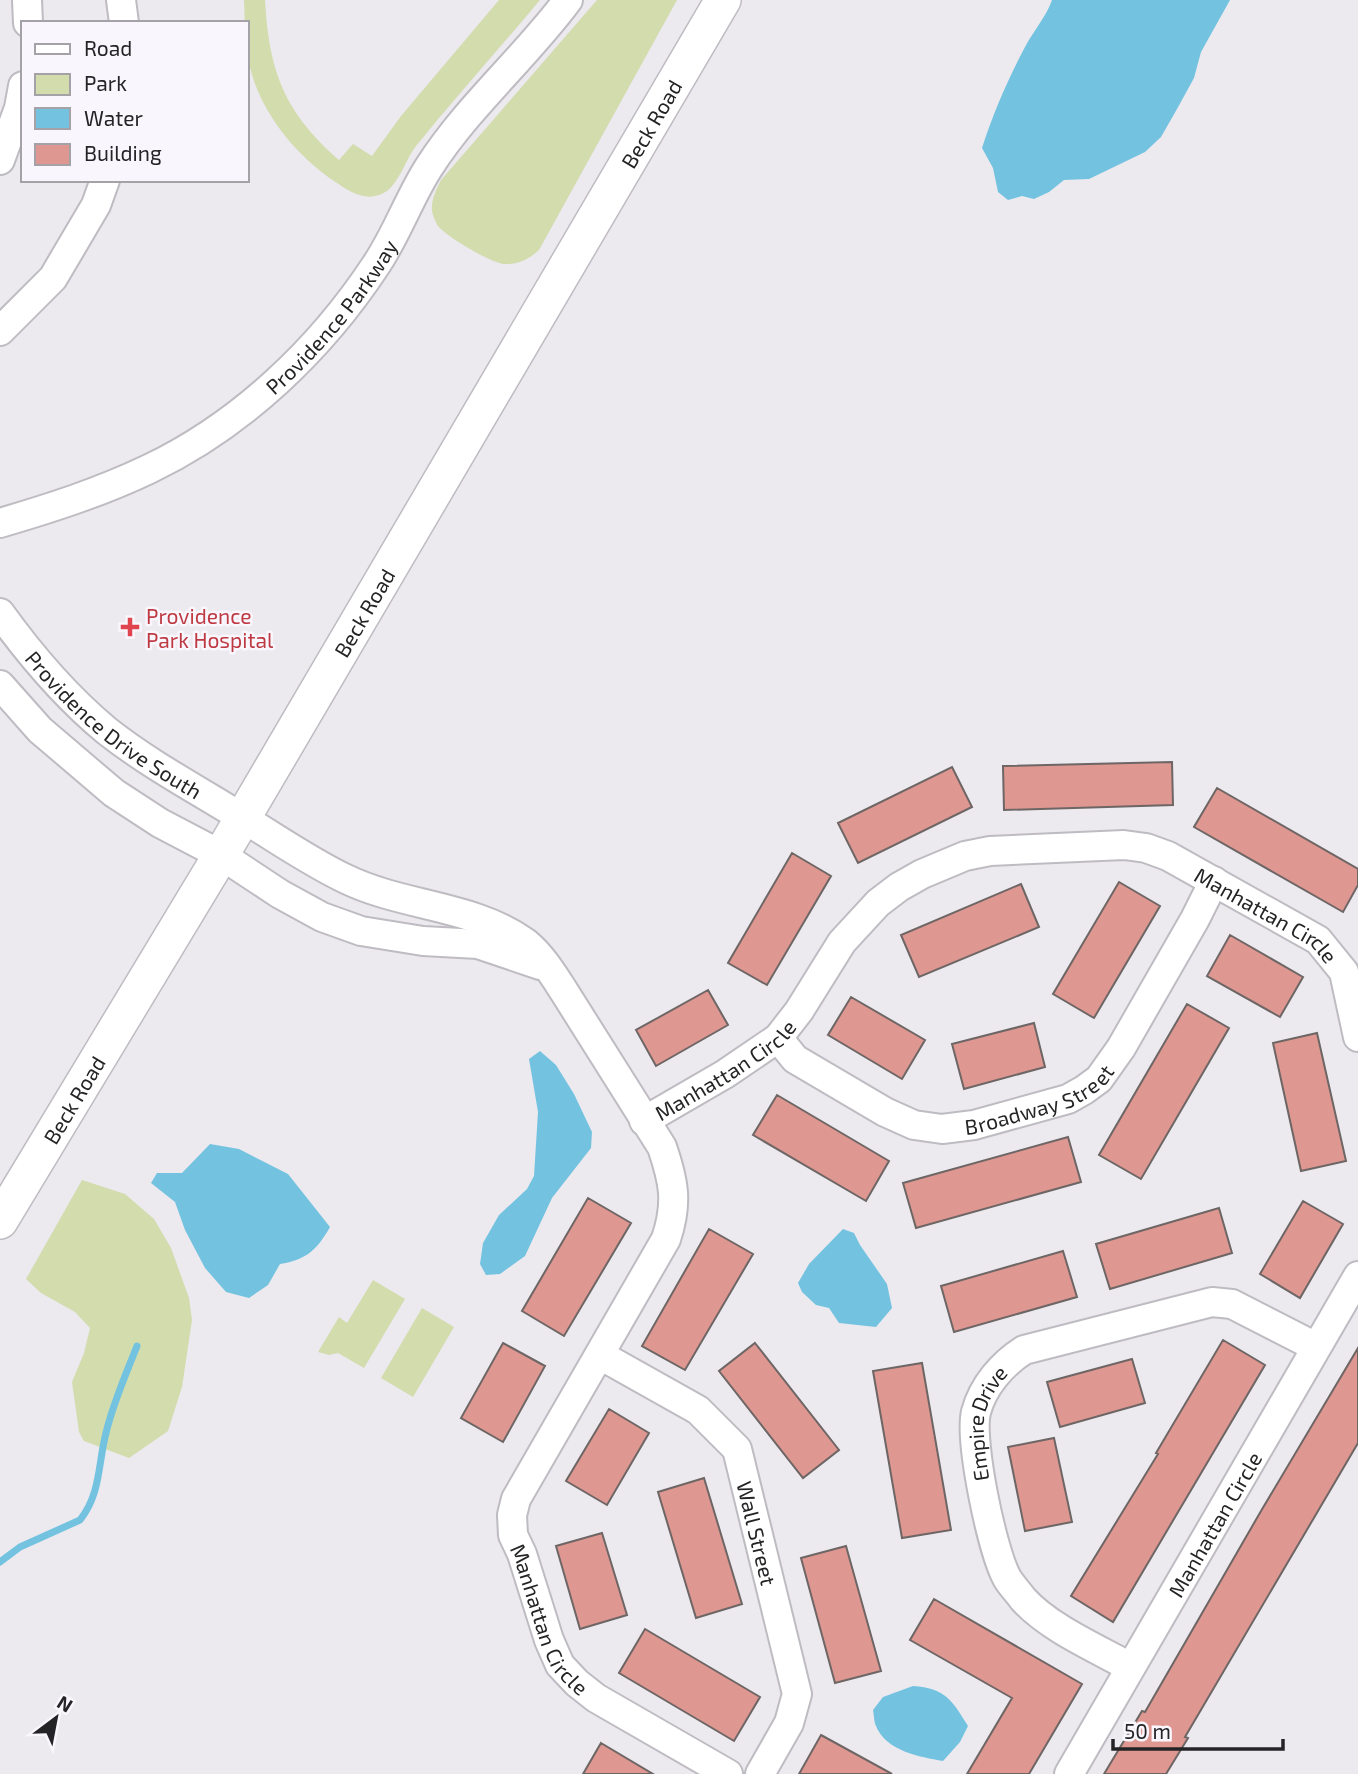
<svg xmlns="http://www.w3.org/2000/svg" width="1358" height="1774" font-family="'Exo 2',sans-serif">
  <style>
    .green { fill: #d2dcad }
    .water { fill: #73c3e0 }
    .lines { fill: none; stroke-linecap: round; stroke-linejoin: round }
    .stream { stroke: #73c3e0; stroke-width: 7 }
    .building { fill: #df9791; stroke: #6d6665; stroke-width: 2 }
    .minor-casing { stroke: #bebcc2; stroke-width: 32 }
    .major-casing { stroke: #bebcc2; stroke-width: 38 }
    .minor { stroke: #fff; stroke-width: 28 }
    .major { stroke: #fff; stroke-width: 35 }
    .health-dot { fill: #e0444e; stroke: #f9f6fd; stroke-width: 2.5 }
    .labels { text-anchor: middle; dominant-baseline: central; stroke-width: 5; stroke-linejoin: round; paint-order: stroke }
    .street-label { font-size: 21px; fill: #242426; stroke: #f9f6fd }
    .health-label { font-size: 21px; fill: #be3a42; stroke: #f9f6fd; text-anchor: start }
  </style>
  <rect width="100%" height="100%" fill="#ece9ef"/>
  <path class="green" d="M244,0H265C269,71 284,112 339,160L353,144L372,156L401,116L499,0H540C499,49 456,97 416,146C406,159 400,181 387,191C368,204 350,192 334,181C298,156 267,120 253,78C245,53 245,25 244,0Z
    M597,0H677L539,250C529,259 518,265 504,264C491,263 447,237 438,226C436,223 433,216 432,211C431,200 436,190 441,180Z
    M82,1180L125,1194L154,1219L171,1248L189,1298L192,1320L182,1387L168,1431L129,1458L84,1441L79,1432L72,1382L84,1353L90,1328L75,1312L41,1293L26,1279Z
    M373,1280L405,1299L364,1368L338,1353L329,1355L318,1352L339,1317L347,1323Z
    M422,1308L454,1327L413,1397L381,1378Z"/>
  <path class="water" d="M1052,0H1230L1201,52L1194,78L1177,109L1161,137L1145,152L1089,179L1064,180L1049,192L1034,199L1022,196L1008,200L998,192L993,168L982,148C993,114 1008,79 1025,47C1034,30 1046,17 1052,0Z
    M540,1051L556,1065L574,1094L592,1132L591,1148L552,1198L525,1256L500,1274L486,1275L480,1264L483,1243L499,1215L527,1189L534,1176L538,1112L529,1059Z
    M210,1144L239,1149L288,1174L330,1227C317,1250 306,1260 280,1264L268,1285L249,1298L226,1292L205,1268L185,1230L175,1202L151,1183L157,1173H182Z
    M843,1229L854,1233L860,1245L887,1284L892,1308L876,1327L839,1323L829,1308L816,1305L802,1292L798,1283L809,1264Z
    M913,1686C945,1688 952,1700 968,1726L960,1742L943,1761C920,1757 886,1751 876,1726C874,1722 874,1715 873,1710L883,1697Z"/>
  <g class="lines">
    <path class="stream" d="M0,1562L20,1547L80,1520C101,1494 98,1463 106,1433C113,1403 126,1374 137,1346"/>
  </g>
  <path class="building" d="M1172,762L1173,805L1004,810L1003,766Z
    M952,767L972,807L858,863L838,823Z
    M1217,788L1358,869V885L1343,912L1194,827Z
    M792,853L831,876L767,985L728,963Z
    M1119,882L1160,906L1094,1018L1053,994Z
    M1021,884L1039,927L919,977L901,935Z
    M1230,935L1303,977L1280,1017L1207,976Z
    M708,990L728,1025L656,1066L636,1030Z
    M851,997L925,1040L902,1079L828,1035Z
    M1187,1004L1229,1028L1141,1179L1099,1155Z
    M1034,1023L1045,1067L964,1089L952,1044Z
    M1317,1033L1346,1161L1301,1171L1273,1043Z
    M777,1095L889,1161L866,1201L753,1135Z
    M1068,1137L1081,1182L916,1228L903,1183Z
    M588,1198L631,1223L564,1336L522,1311Z
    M1303,1201L1343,1224L1300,1298L1260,1274Z
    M1219,1208L1232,1253L1110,1289L1096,1244Z
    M709,1229L753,1254L685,1370L642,1346Z
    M1063,1251L1077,1297L954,1332L941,1286Z
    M1223,1340L1265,1365L1113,1622L1071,1596L1158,1454L1156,1453Z
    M503,1343L545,1366L503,1442L461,1418Z
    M755,1343L839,1450L803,1478L719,1371Z
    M1358,1348V1443L1185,1737L1188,1738L1166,1774H1104L1142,1711L1145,1712L1261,1511Z
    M1132,1359L1145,1403L1060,1427L1047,1382Z
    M922,1363L951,1530L902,1538L873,1371Z
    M609,1409L649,1433L607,1505L566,1481Z
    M1054,1438L1072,1522L1025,1531L1008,1447Z
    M704,1478L742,1604L696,1618L658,1492Z
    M602,1533L627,1615L580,1629L556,1546Z
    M846,1546L881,1671L835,1683L801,1558Z
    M934,1599L1082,1684L1029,1774H967L1012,1698L910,1640Z
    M645,1629L760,1697L734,1741L619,1673Z
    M821,1735L892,1774H799Z
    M601,1743L653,1774H583Z"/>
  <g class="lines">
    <defs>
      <g id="minor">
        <path d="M27,0L28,23"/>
        <path d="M121,0L124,23"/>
        <path d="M0,160L19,108L23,86"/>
        <path d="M0,331L53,278L96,205L105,180"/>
        <path id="s1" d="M0,523C51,508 101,492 149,469C241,425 320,350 376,265C397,234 409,198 429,167C468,106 525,58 568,0"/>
        <path id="s2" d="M0,613C31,656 66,697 107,731C149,764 196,789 241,817C276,838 310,862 346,879C404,907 474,905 526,943C542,956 554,976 565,993L662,1147C674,1182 678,1203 666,1239L516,1499L512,1515L513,1535L522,1554L549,1640L560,1665L577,1683L596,1698L728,1774"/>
        <path d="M0,685L40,730L114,793L160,823L221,855L280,894L322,917L361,931L423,941L478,944L540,965"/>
        <path id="s3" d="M778,1038L795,1059L885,1112L914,1125L942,1129L974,1125L1068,1099L1084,1090L1099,1079L1121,1048L1195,919L1214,881"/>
        <path id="s4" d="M644,1121L725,1074L778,1038L799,1011L842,942L878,903L899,887L922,874L965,856L990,851L1124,845L1146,848L1168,856L1318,940L1344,972L1358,1037"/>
        <path id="s5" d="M600,1355L698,1410L737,1449L797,1694L789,1723L760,1774"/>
        <path id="s6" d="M1130,1667C1096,1648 1049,1628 1023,1599C1018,1592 1011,1585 1007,1578C992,1551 969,1440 976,1412C983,1386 1002,1364 1024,1350L1212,1302L1232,1304L1316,1347"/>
        <path id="s7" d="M1069,1774L1358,1276"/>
      </g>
      <g id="major">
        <path id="s8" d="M0,1221L221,855L723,0"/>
      </g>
    </defs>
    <use href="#minor" class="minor-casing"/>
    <use href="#major" class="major-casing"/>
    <use href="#minor" class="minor"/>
    <use href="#major" class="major"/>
  </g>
  <path class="health-dot" d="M126.5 616.5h7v7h7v7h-7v7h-7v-7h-7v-7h7z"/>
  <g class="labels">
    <g class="street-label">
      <text stroke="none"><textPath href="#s8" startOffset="1276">Beck Road</textPath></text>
      <text stroke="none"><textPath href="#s1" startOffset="399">Providence Parkway</textPath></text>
      <text stroke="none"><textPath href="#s8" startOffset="709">Beck Road</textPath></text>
      <text stroke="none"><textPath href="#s2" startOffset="161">Providence Drive South</textPath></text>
      <text stroke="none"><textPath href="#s4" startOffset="746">Manhattan Circle</textPath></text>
      <text stroke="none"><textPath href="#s4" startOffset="96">Manhattan Circle</textPath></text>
      <text stroke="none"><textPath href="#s3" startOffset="294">Broadway Street</textPath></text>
      <text stroke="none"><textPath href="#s8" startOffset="142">Beck Road</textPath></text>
      <text stroke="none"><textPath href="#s6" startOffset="315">Empire Drive</textPath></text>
      <text stroke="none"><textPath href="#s7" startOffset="289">Manhattan Circle</textPath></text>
      <text stroke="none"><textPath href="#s5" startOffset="254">Wall Street</textPath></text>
      <text stroke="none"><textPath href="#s2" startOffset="1402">Manhattan Circle</textPath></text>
    </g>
    <g class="health-label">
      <text x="146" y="615">Providence<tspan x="146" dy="24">Park Hospital</tspan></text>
    </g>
  </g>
  <rect x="21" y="21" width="228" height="161" fill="#f9f6fd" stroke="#a4a2a7" stroke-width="2"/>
  <rect x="35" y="44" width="35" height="10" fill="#ffffff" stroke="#a4a2a7" stroke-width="2"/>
  <text x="84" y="56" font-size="21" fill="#242426">Road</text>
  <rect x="35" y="74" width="35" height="21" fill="#d2dcad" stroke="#a4a2a7" stroke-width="2"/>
  <text x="84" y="91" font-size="21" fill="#242426">Park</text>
  <rect x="35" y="108" width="35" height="21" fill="#73c3e0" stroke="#a4a2a7" stroke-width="2"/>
  <text x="84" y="126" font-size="21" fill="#242426">Water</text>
  <rect x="35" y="144" width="35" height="21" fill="#df9791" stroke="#a4a2a7" stroke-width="2"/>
  <text x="84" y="161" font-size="21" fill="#242426">Building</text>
  <g transform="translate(56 1718) rotate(32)" stroke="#f9f6fd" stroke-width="5" paint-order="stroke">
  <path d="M0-5L12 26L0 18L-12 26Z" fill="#242426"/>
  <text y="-10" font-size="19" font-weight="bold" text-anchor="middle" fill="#242426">N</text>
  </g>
  <path d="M1113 1739v10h170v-10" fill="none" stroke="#242426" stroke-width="3.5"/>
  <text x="1124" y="1739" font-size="21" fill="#242426" stroke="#f9f6fd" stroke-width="5" paint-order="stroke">50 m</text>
</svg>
